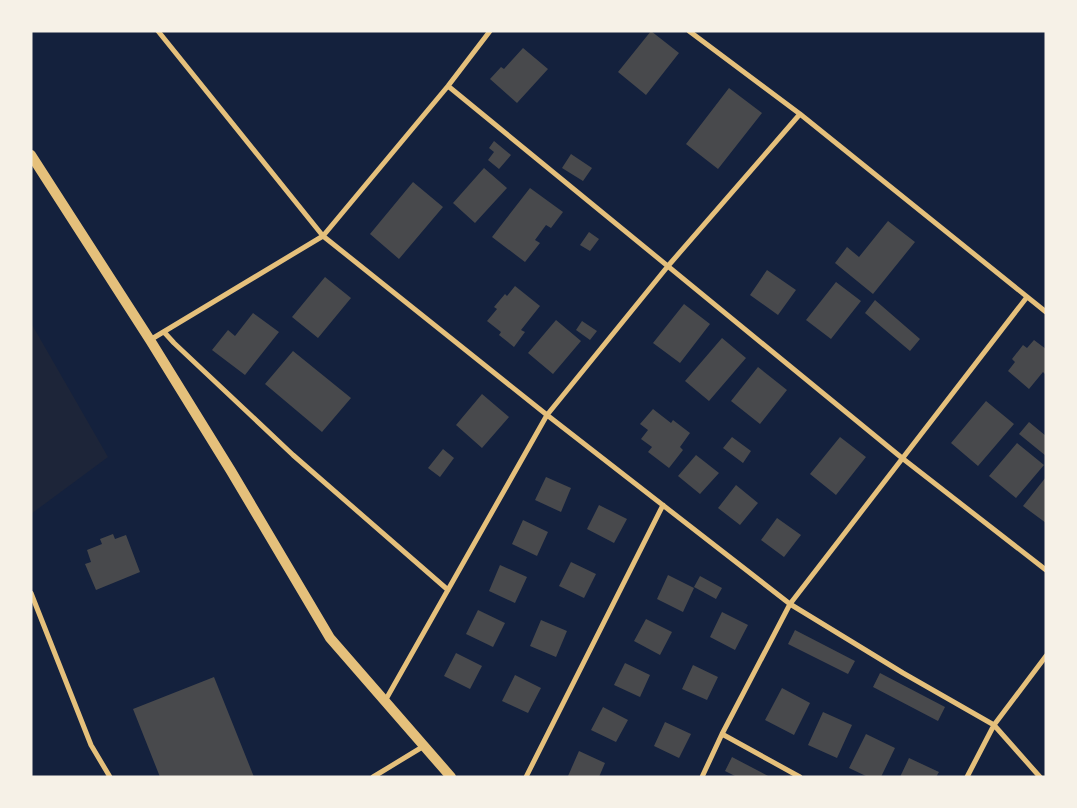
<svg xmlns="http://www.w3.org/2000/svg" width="1077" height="808" viewBox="0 0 1077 808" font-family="Mulish,sans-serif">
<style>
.green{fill:#1d2539}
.building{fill:#48494c}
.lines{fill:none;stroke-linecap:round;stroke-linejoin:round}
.minor{stroke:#e5c07b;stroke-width:5}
.secondary{stroke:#e5c07b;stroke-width:10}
</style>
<rect width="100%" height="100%" fill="#14213d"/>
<path class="green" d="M31,323L108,457L31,514Z"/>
<path class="building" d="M651,31L679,53L646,95L618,72Z
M523,48L548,69L517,103L490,79L501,67L504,69Z
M729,88L762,113L718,169L686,144Z
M494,141L511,155L499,169L488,160L494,152L489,148Z
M571,154L592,168L583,181L562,168Z
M484,168L507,188L475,223L453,203Z
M413,182L443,207L399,259L370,234Z
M530,188L563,212L551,228L546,225L535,240L540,243L525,262L492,237Z
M888,221L915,242L873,294L835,263L847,247L859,257Z
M589,232L599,239L590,251L580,245Z
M767,270L796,290L778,315L750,295Z
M325,277L351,298L318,338L292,317Z
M836,282L861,301L831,339L806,320Z
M515,286L540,306L521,330L525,332L514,347L499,335L501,332L487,321L497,309L494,307L505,294L507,296Z
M875,300L920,339L910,351L865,313Z
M684,304L710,324L680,363L653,343Z
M253,313L279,332L245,375L212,350L228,330L235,336Z
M556,320L581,341L553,374L528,353Z
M582,321L597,331L590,340L576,330Z
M722,338L746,358L709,401L685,381Z
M1034,340L1046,349V375L1043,372L1029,389L1008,371L1015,362L1012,359L1023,345L1027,348Z
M293,351L351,398L322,432L265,384Z
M758,367L787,390L760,424L731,401Z
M482,394L509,417L482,448L456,425Z
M986,401L1014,424L978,466L951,443Z
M653,409L671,423L673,420L690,433L680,447L683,450L669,468L648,452L652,447L641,439L648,430L640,424Z
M1029,422L1046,436V456L1019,434Z
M732,437L751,451L743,463L723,448Z
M840,437L866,457L836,495L810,474Z
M1017,443L1044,465L1016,498L989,476Z
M443,449L454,458L440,477L428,468Z
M696,455L719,473L700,494L678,476Z
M546,477L571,488L561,512L535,500Z
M1046,477V523L1023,506Z
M736,485L758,503L740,525L718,508Z
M599,505L627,519L614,543L587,529Z
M777,518L801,535L784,557L761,540Z
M523,520L548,532L537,556L512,544Z
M113,534L115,539L126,535L140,572L96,590L85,564L91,562L87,550L102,544L100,539Z
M571,562L596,574L584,598L559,586Z
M500,565L527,577L515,603L489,591Z
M668,575L694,588L683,612L657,599Z
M700,576L722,588L716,599L694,587Z
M478,610L505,623L493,647L466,634Z
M722,612L748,625L735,650L710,637Z
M646,619L672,632L660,655L634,641Z
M541,620L567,631L556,657L530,646Z
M795,630L855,661L848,674L788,644Z
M456,653L482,666L470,689L444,676Z
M625,663L650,675L640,697L614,685Z
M693,665L718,677L707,700L682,689Z
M880,673L945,707L938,721L873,687Z
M515,675L541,688L528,713L502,701Z
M214,677L254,777H160L133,709Z
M782,688L810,703L794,735L765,720Z
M603,707L628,720L616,742L591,730Z
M823,712L852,725L837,758L808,745Z
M665,722L691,734L679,758L654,746Z
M866,734L895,748L881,777H868L849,768Z
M579,751L605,763L599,777L568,776Z
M732,757L770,777H737L725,771Z
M909,758L939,772L936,777H900Z"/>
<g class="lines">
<path class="minor" d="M158,31L323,236L547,415L790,604L903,673L994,725L1040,777
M689,31L800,114L1046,312
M448,86L902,458L1046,570
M164,332L174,343L293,455L448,590
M150,340L323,236L448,86L490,31
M31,593L91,745L110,777
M385,701L547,415L668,266L800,114
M722,734L800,777
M373,777L424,746
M526,777L663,505
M702,777L722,734L790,604L1027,297
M967,777L994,725L1046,656"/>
<path class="secondary" d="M31,155L150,340L231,471L330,638L451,777"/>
</g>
<rect width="1077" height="808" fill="none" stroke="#f6f1e7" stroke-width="65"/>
</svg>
